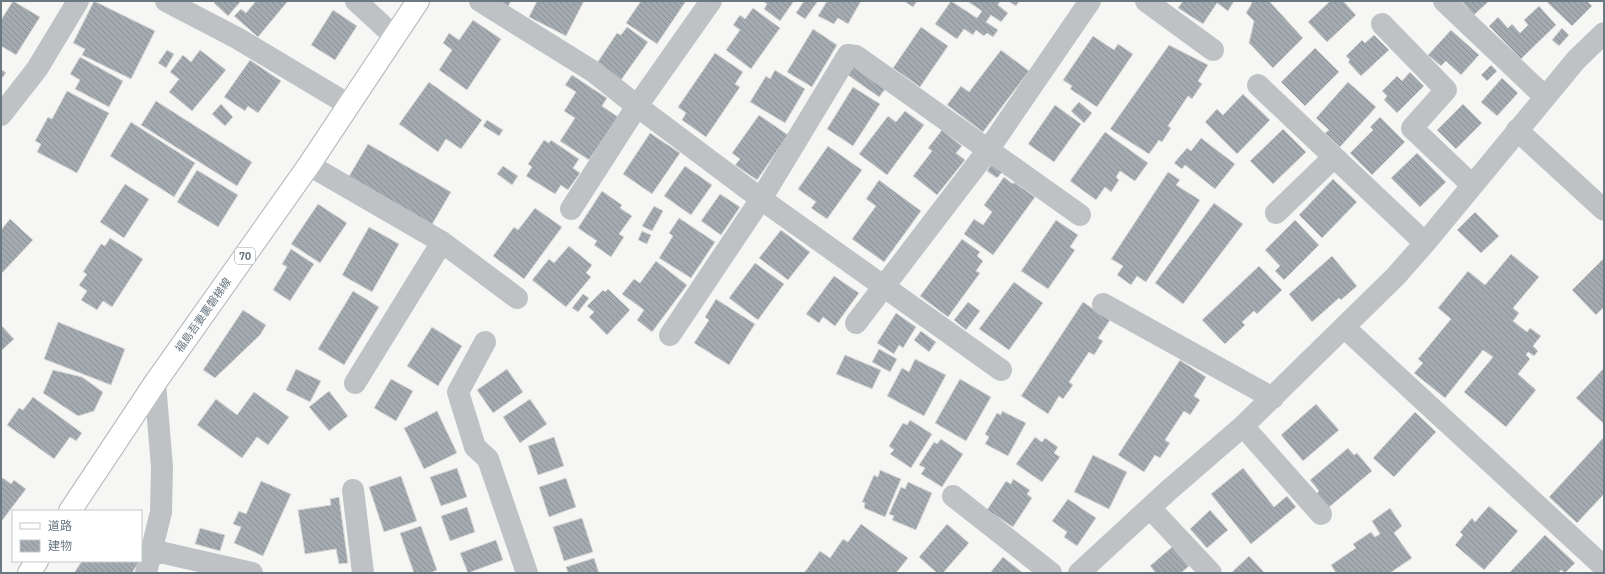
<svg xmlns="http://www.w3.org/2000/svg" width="1605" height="574" viewBox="0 0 1605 574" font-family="'IBM Plex Sans','Noto Sans JP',sans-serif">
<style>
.building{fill:url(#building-back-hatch);stroke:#d8d8d6}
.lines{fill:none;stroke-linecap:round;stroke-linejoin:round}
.primary-casing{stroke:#b2b6b9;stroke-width:24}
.street{stroke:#bec2c5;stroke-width:22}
.primary{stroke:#fff;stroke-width:22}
.labels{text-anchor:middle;stroke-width:4;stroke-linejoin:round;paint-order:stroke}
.shield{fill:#fff;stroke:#96a0a7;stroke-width:1}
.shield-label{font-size:10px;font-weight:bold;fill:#697881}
.street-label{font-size:11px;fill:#697881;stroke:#fff}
</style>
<defs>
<pattern id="building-back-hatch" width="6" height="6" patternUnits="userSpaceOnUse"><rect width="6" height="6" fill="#a4abb0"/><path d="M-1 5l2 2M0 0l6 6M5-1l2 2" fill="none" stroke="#8a9095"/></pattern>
</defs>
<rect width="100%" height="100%" fill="#f6f6f4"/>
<path class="building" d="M13,1L40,17L16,55L1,46V20Z
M94,1L155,31L131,79L82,55L85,49L73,43Z
M215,1H241L228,16L214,3Z
M256,1H288L258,37L234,16L241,9L246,13Z
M498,1H511L508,7Z
M537,1H584L566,36L529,17Z
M641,1H686L657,44L626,23Z
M763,1H794L780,21L764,9L767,4Z
M804,1H818L805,19L796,13Z
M827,1H861L848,24L838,18L834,24L818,16Z
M904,1H917L913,7Z
M951,1L977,18L982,11L967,1H1000L998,5L1008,13L1001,22L991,15L986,22L998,30L993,37L987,33L984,36L976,30L973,35L964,29L957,39L935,24Z
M1008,1H1019L1016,6Z
M1183,1H1234L1228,11L1217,3L1203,24L1178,8Z
M1249,1H1269L1303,38L1273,68L1249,43L1254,21L1246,13L1252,3Z
M1330,1H1343L1356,15L1327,42L1308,22Z
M1461,1H1489L1474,15Z
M1546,1H1587L1592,6L1572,26Z
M1539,6L1556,25L1521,59L1489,26L1498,17L1508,28L1512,24L1520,33L1528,25L1524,20Z
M753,8L780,28L751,69L726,50L740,30L733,25L740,15L745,19Z
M333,10L357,26L335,60L311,45Z
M473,20L501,39L467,90L439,70L452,50L443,43L449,33L459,40Z
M627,27L648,42L621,80L597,63L617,33L621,35Z
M921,27L948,46L920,87L893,68Z
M1562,28L1569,35L1559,46L1552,40Z
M813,29L837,45L812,87L787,72Z
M1451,30L1479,55L1461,75L1446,61L1441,66L1428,55Z
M1374,35L1389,50L1361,76L1348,62L1350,60L1346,56L1362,40L1365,43Z
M1093,36L1114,50L1118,44L1133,54L1097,107L1070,89L1072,86L1063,80Z
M1169,45L1208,65L1198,81L1202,84L1192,99L1188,96L1168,126L1171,128L1162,142L1159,140L1149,154L1110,129Z
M1315,48L1339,72L1305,106L1281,82Z
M167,50L174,54L166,68L158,63Z
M200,50L226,70L192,111L169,92L179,79L170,72L183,55L191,62Z
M1001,50L1029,71L983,132L947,105L961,86L969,92Z
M715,53L743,72L735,84L740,87L706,137L682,120L686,113L678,107Z
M80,57L123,81L109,107L75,89L80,80L70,74Z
M250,60L281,81L258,113L248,106L245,111L224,97Z
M1491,65L1497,71L1487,81L1481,75Z
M854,66L886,88L879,97L848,75Z
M1,69L6,73L1,79Z
M775,70L805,89L785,123L750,102L766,76L770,79Z
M1410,72L1424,86L1397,113L1384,100L1387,96L1382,91L1397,76L1402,81Z
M572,75L607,98L602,106L618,117L589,160L560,141L575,118L564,111L576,92L565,85Z
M1502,78L1518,93L1497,116L1481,102Z
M429,82L482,120L461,149L446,139L438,152L399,124Z
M1348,82L1376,107L1340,147L1325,133L1329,130L1316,118Z
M853,87L880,104L853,146L827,129Z
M67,91L109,113L77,173L37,152L41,144L35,141L48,117L52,119Z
M1243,94L1270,120L1237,154L1205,122L1217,109L1223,115Z
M156,101L252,162L237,186L141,125Z
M1079,102L1092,113L1084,123L1071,111Z
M221,104L233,117L225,126L212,114Z
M1463,104L1482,123L1456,149L1437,130Z
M1055,105L1081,124L1054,162L1028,144Z
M905,111L924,125L887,175L859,154L888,116L896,122Z
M759,115L788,135L757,180L735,165L740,159L732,153Z
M1380,117L1405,142L1372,175L1350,153L1373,130L1370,127Z
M487,120L503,130L499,136L483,126Z
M131,122L195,163L174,197L110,156Z
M1283,129L1306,152L1273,184L1250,161Z
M942,130L962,146L956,153L965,160L937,195L913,176L932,151L928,148Z
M1105,132L1148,163L1135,181L1120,171L1116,177L1119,180L1111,192L1105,187L1096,200L1070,181Z
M650,133L680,153L652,194L623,174Z
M1201,138L1235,164L1215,189L1185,165L1182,169L1174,163L1187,148L1191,151Z
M544,140L549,143L551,140L579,159L573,168L580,173L568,190L561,185L555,194L526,176L532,167L528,164Z
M368,144L451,192L431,226L348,178Z
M828,146L862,170L827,219L811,208L816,202L798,189Z
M1417,153L1446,182L1420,207L1391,178Z
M992,163L1003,171L997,178L987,171Z
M503,166L518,176L512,185L497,174Z
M685,166L712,185L691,215L664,196Z
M197,170L238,195L218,227L177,202Z
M1168,172L1180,180L1176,185L1200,200L1146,282L1137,276L1131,285L1117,275L1123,266L1111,259Z
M1004,177L1013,184L1014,182L1035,197L993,255L964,234L974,219L983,225L992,212L984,205Z
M1333,179L1357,202L1322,238L1299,215Z
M879,180L921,211L884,262L852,239L876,206L866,199Z
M125,184L149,199L124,238L100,222Z
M602,191L622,205L620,208L632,216L619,234L624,237L611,257L594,245L597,241L578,228Z
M720,194L740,207L721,235L701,221Z
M1214,203L1243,224L1183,304L1155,283Z
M318,204L347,223L320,263L291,244Z
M654,206L663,211L652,231L642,226Z
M535,208L562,227L524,279L493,256L514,227L518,230Z
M1475,212L1499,236L1481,253L1457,230Z
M679,218L715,242L691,278L659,258L673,236L669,233Z
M10,219L33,240L1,274V230Z
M1056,220L1078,235L1070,247L1075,250L1048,289L1021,271Z
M1295,220L1319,245L1284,280L1275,271L1280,266L1265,250Z
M369,227L399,244L372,292L342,275Z
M781,230L810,252L788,280L759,258Z
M642,231L651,235L647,244L638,240Z
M110,238L143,259L112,307L103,301L97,310L81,300L87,291L79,285L87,274L83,272L101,244L105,246Z
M962,239L980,252L977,256L983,261L976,271L980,273L948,317L920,296Z
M569,246L592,265L586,273L591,277L566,307L532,280L549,259L554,263Z
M291,249L314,264L290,301L273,290L287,267L282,264Z
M1511,254L1539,277L1513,308L1519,313L1513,321L1527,332L1530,328L1541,336L1533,346L1538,351L1534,356L1528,352L1526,355L1530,359L1518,374L1536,390L1506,427L1464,392L1493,357L1483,350L1445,398L1414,373L1423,363L1418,359L1451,319L1438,308L1468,271L1485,285Z
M1332,256L1357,286L1341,300L1339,298L1312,322L1289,294Z
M1604,258V307L1596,315L1572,290Z
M656,261L687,285L652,332L637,320L644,310L622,294L634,279L640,283Z
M755,263L784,284L758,320L729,298Z
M1259,266L1282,290L1257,314L1254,311L1242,322L1245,325L1225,344L1202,320Z
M834,276L859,293L835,326L823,317L819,323L806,314Z
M1014,282L1043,303L1009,350L979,329Z
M608,289L630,310L607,335L589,317L594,312L587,306L603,290L605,292Z
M353,291L379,307L344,365L318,349Z
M583,294L589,298L578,312L572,308Z
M716,299L755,324L729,365L694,343L709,320L705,317Z
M968,302L980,311L966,330L954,320Z
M1083,302L1110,320L1098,338L1103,341L1094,355L1089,352L1069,382L1073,385L1063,399L1059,396L1048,414L1021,396Z
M243,310L266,325L260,335L215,378L203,370Z
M896,313L916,327L903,348L899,345L894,354L877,343Z
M58,322L125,349L111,385L44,359Z
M1,325L14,339L1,351Z
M432,327L462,346L438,386L407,366Z
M921,331L936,342L929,352L914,340Z
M879,349L897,359L890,372L872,362Z
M845,355L881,370L872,389L836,374Z
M915,359L946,375L924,416L887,396L902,368L909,372Z
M1180,360L1206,377L1194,396L1200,400L1190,415L1184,411L1165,440L1170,443L1160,458L1155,455L1144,472L1118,455Z
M1604,368V424L1576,398Z
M296,369L321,381L310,402L286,390Z
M507,369L523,392L493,413L477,390Z
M53,370L82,377L103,392L94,411L78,416L43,393Z
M391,379L413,391L396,421L374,408Z
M960,379L991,397L966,441L935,423Z
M329,391L348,416L329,431L309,407Z
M254,392L289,417L268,445L257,437L242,458L197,425L216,399L237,415Z
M33,397L82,433L76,441L70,437L54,459L7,425L19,408L23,410Z
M530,399L547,424L520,443L503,417Z
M1316,404L1339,430L1303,461L1281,435Z
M437,411L457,453L424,469L404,428Z
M1002,411L1026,423L1008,456L985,444L989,437L985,434L997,413L1001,415Z
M1415,412L1436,432L1394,477L1373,458Z
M910,420L932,434L911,468L890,454L894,450L889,446L903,423L907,425Z
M554,437L564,466L538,475L528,446Z
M1035,437L1042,442L1045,438L1058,447L1054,453L1060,457L1042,482L1016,464Z
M1604,437V494L1577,523L1549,497Z
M941,439L963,454L942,487L921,474L925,468L919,465L934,442L937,444Z
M1348,448L1354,455L1357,453L1372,471L1328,508L1316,494L1319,491L1310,480Z
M1093,455L1127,472L1109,509L1074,492Z
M457,468L467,497L441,506L430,477Z
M1243,468L1274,507L1287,496L1296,507L1251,544L1211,494Z
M880,470L901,479L885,517L864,508L865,503L862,502L874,475L878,477Z
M401,476L417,521L384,532L369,487Z
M3,478L11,484L14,480L26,489L1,522V480Z
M566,478L576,507L549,517L539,487Z
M1013,479L1030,490L1027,494L1032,498L1013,527L987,510L1006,481L1011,484Z
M261,481L291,494L263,556L234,543L241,527L233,524L239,511L246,514Z
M908,482L932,493L916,530L892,520L894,516L889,514L901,487L905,489Z
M339,497L348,563L339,564L336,549L305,554L298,510L331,505L330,499Z
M1068,499L1096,518L1077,546L1064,537L1067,532L1052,521Z
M1489,506L1518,531L1484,570L1455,545L1463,535L1460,532L1472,518L1475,522Z
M467,507L475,532L450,541L441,516Z
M1390,508L1402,526L1394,533L1412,558L1390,573H1336L1331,565L1356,548L1353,544L1371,532L1375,537L1380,534L1372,521Z
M1210,510L1228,530L1207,548L1190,529Z
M582,518L593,552L564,561L553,527Z
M861,524L908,558L896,573H804L820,551L830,558L843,539L848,542Z
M947,524L969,543L943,573H937L919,557Z
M421,526L437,570L430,573H414L400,533Z
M200,528L225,535L220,551L195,544Z
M1545,535L1575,563L1565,573L1561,570L1558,573H1509Z
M496,540L503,560L468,573L460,553Z
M1172,547L1189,566L1181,573H1156L1150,566Z
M1249,556L1265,573H1231Z
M1003,557L1023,573H990Z
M594,558L599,573H568L566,567Z
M82,561H137L139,562L132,573H74Z"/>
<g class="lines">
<defs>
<path id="primary" d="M70,511L155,383L309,165L418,1
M29,573L37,561"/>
</defs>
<use href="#primary" class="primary-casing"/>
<path class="street" d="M166,1L237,38L349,105
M356,1L395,37
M480,1L594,72L637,106L761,199L1001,370
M1146,1L1213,50
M1444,1L1545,97
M1382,24L1446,90L1412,128L1472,185
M1258,85L1425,243
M1,115L37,69L78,1
M1517,130L1604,210
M309,165L442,242L517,298
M571,209L637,106L711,1
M1276,213L1334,157
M1103,304L1273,398
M856,323L988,150L1090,1
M1345,328L1604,567
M670,335L761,199L848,55L856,56L1080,215
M485,342L458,392L475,447L488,459L527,573
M355,383L442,242
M1243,426L1321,514
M353,490L363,573
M953,496L1051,573
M1150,508L1211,573
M151,550L252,573
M146,573L161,512L162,467L155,383
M1079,573L1169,490L1243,426L1396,276L1425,243L1576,60L1604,33"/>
<use href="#primary" class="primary"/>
</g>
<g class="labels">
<rect class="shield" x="235" y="248" width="20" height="16" rx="3"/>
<g class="shield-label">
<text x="245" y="260">70</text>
</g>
<g class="street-label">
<text transform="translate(203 315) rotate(-55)" y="4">福島吾妻裏磐梯線</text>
</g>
</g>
<rect width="1605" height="574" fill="none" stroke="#697881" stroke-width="4"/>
<rect x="12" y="510" width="130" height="52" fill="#ffffff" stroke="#c3c9cd"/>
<rect x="20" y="523" width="20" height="6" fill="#ffffff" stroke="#c3c9cd"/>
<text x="48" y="530" font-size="12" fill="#697881">道路</text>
<rect x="20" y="540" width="20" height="12" fill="url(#building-back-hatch)" stroke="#c3c9cd"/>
<text x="48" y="550" font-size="12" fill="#697881">建物</text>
</svg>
